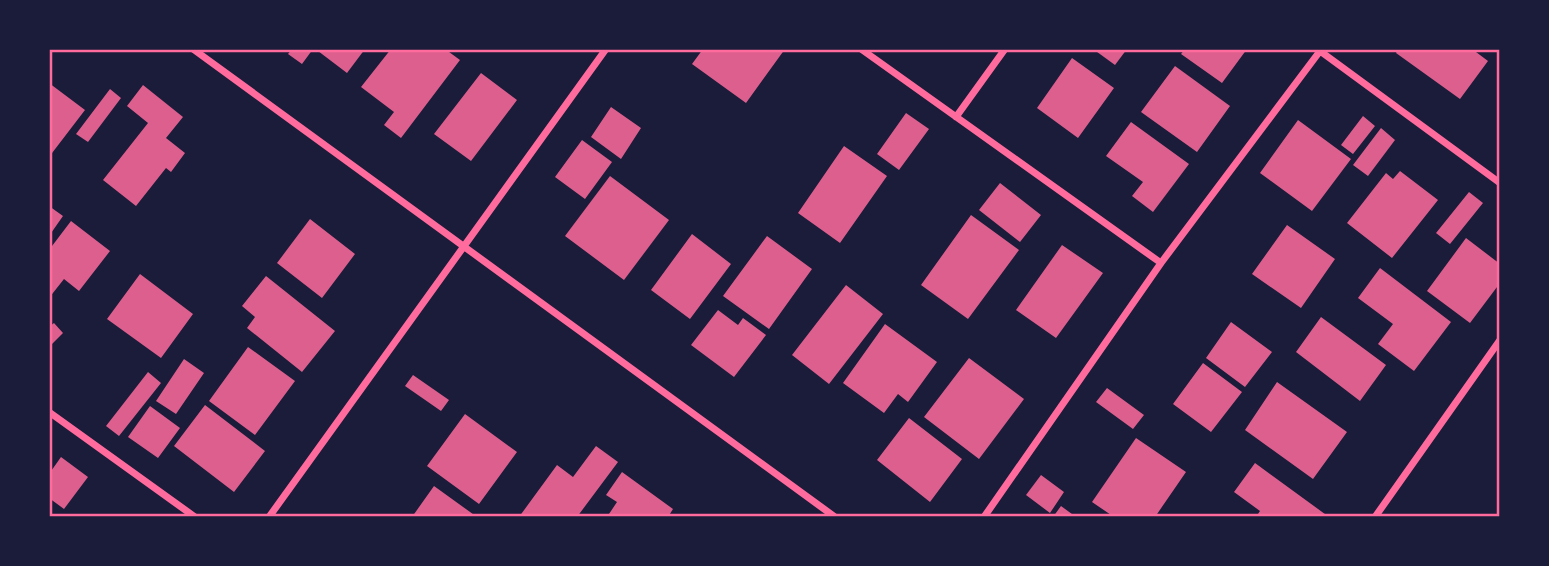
<svg xmlns="http://www.w3.org/2000/svg" width="1549" height="566" viewBox="0 0 1549 566" font-family="Raleway,sans-serif">
<style>
.building{fill:#dd5f8e}
.lines{fill:none;stroke-linecap:round;stroke-linejoin:round}
.minor{stroke:#ff6b9d;stroke-width:7}
.neatline{fill:none;stroke:#ff6b9d;stroke-width:2.5}
</style>
<rect width="100%" height="100%" fill="#1b1b3a"/>
<path class="building" d="M292,49H313L302,64L288,54Z
M319,49H365L347,73L318,51Z
M391,49H445L460,60L401,138L384,125L394,112L361,87Z
M703,49H785L746,103L692,64Z
M1093,49H1127L1115,65Z
M1185,49H1247L1222,83L1181,54Z
M1398,49H1472L1488,61L1460,99L1396,53Z
M1072,58L1114,88L1078,138L1037,108Z
M1175,66L1230,106L1197,152L1141,112Z
M481,73L517,100L471,161L434,134Z
M49,83L85,110L49,157Z
M143,85L183,117L166,138L185,153L171,172L166,168L136,206L103,180L148,123L127,106Z
M110,89L121,98L88,142L76,134Z
M611,107L641,128L621,159L591,137Z
M906,113L929,129L899,170L877,154Z
M1363,116L1375,126L1353,154L1341,145Z
M1298,120L1351,159L1312,211L1260,173Z
M1131,122L1189,164L1153,212L1132,196L1143,182L1106,156Z
M1381,128L1395,140L1368,176L1353,165Z
M582,140L612,162L585,199L555,177Z
M844,146L887,176L840,243L798,213Z
M1400,171L1438,200L1392,258L1347,223L1386,173L1393,179Z
M610,176L669,220L624,280L565,236Z
M1000,183L1041,215L1020,242L979,210Z
M1469,192L1483,203L1450,244L1436,233Z
M49,206L63,216L49,236Z
M971,215L1019,250L968,319L921,285Z
M310,219L355,254L322,298L277,263Z
M71,221L110,251L79,291L64,279L49,298V250Z
M1287,225L1335,259L1301,308L1252,274Z
M692,234L731,264L690,319L651,290Z
M767,236L812,269L769,329L723,296Z
M1466,238L1500,264V283L1470,323L1427,291Z
M1062,245L1103,273L1056,338L1016,310Z
M1380,268L1451,322L1414,371L1378,344L1393,324L1358,298Z
M140,274L193,314L161,358L107,319Z
M266,276L335,331L302,372L247,328L255,317L242,306Z
M846,285L883,314L829,384L792,355Z
M718,310L738,325L743,318L766,335L734,377L691,345Z
M1321,317L1386,365L1360,401L1296,352Z
M1231,322L1272,352L1245,387L1206,358Z
M54,323L63,333L49,347V327Z
M885,324L937,362L908,402L898,394L884,413L843,383Z
M248,347L295,381L255,435L209,401Z
M969,358L1024,399L979,459L924,417Z
M184,359L204,373L176,414L156,401Z
M1203,363L1242,392L1211,432L1173,404Z
M148,372L161,383L119,436L106,426Z
M413,375L449,400L441,411L405,386Z
M1277,382L1347,432L1313,479L1245,430Z
M1107,388L1144,415L1133,429L1096,402Z
M205,405L265,451L234,492L174,446Z
M150,406L180,428L158,458L128,437Z
M465,414L517,452L479,504L427,466Z
M909,418L962,459L930,502L877,460Z
M1136,438L1186,472L1155,517H1114L1092,502Z
M596,446L618,462L577,517H519L557,465L573,477Z
M61,457L88,477L64,509L49,498V474Z
M1255,463L1329,517H1256L1260,511L1234,492Z
M622,472L673,509L668,517H607L617,502L606,495Z
M1041,475L1064,492L1050,513L1026,495Z
M434,486L477,517H412Z
M1061,506L1076,517H1053Z"/>
<g class="lines">
<path class="minor" d="M193,49L835,517
M861,49L1161,263
M956,117L1005,49
M49,412L195,517
M269,517L606,49
M984,517L1161,263L1320,51L1500,183
M1375,517L1500,340"/>
</g>
<rect width="1549" height="566" fill="none" stroke="#1b1b3a" stroke-width="102"/>
<rect x="51" y="51" width="1447" height="464" class="neatline"/>
</svg>
